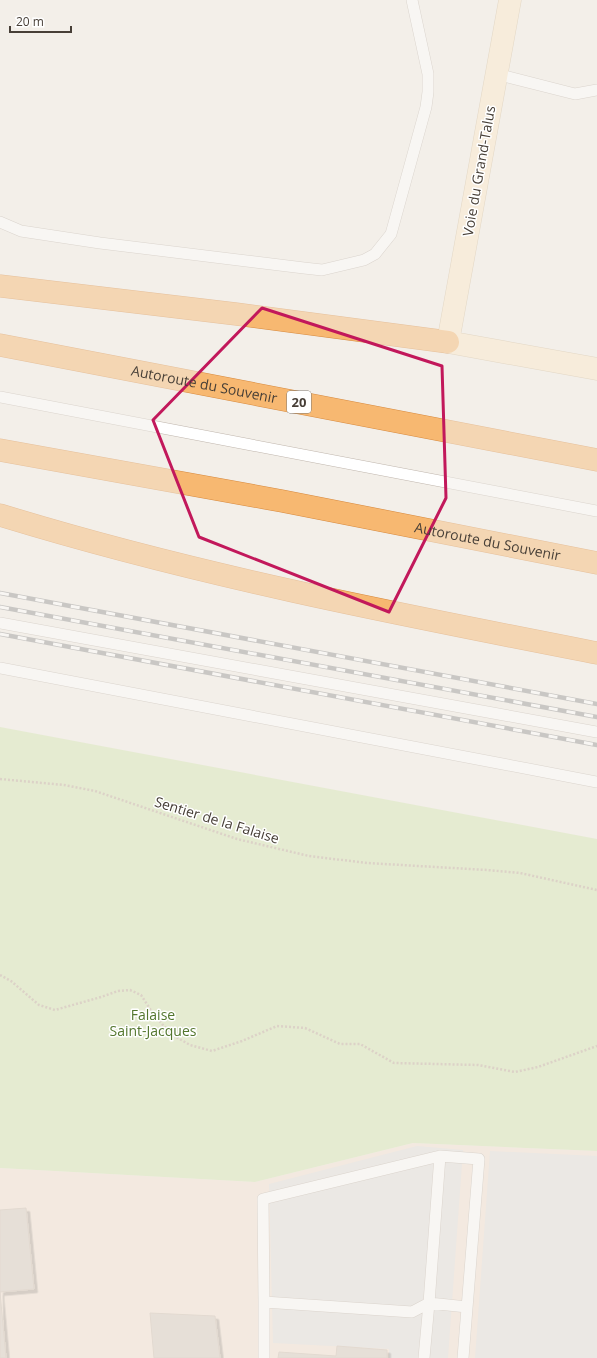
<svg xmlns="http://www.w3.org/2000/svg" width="597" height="1358" viewBox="0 0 597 1358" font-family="'Open Sans',sans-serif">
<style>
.commercial{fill:#f4e3d5}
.green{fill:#d6e6b4}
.parking{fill:#e2dfdd}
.building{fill:#d8ccc2;stroke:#cfc0b2;filter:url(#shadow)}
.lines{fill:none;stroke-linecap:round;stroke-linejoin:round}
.lane-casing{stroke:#bfb5ac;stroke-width:12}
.secondary-casing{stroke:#d1bb9a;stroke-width:23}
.highway-casing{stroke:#d68a40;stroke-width:23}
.path{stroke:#c0af9e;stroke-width:2.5;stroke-dasharray:2 2;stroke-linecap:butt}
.lane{stroke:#fff;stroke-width:11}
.secondary{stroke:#fce9ca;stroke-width:22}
.highway{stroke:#f7b871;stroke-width:22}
.rail-casing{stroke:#979797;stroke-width:4.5}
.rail{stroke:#fff;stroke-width:3;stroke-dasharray:9;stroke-linecap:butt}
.marked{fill:none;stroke:#c2185b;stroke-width:3;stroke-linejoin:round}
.labels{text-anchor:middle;stroke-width:3;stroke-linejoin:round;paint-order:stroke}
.shield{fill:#fff;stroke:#7e7973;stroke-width:1}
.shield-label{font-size:13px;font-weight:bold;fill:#473f37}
.street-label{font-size:14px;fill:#473f37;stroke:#fff}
.park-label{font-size:14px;fill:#53762d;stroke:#fff}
</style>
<defs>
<filter id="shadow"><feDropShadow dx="3.5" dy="3.5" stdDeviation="0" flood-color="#0004"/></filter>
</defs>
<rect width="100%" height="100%" fill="#f3efe9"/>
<path class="commercial" d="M413,1143L597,1151V1358H0V1168L255,1182Z"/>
<path class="green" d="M0,727L597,839V1151L413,1143L255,1182L0,1168Z"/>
<path class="parking" d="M417,1146L463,1150L448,1358H389V1349L273,1343L269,1184Z
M490,1151L597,1156V1358H475Z"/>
<path class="building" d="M26,1208L34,1289L0,1292L6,1358H0V1210Z
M150,1313L215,1316L220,1358H154Z
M337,1346L387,1350V1358H278L279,1352L336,1356Z"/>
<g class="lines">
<defs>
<path id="lane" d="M496,74L575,94L597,90
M0,222L21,231L100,243L304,268L322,270L364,260L375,254L391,234L426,107L428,92V74L412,0
M0,397L597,511
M0,623L597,732
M0,668L597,782
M264,1302L263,1199L440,1156
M264,1358V1302L412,1312L429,1303L440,1156L479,1159L463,1358
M424,1358L429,1303L467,1307"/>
<path id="secondary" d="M510,0L448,342L597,369"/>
<g id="highway">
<path d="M0,286L236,314L448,342"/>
<path id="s1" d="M0,345L597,460"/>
<path id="s2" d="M0,450L282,501L597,563"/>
<path d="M0,515C195,575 397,614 597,653"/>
</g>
</defs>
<use href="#lane" class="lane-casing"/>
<use href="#secondary" class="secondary-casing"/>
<use href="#highway" class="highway-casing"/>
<path class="path" d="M0,779L64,785L95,791L237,839L309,856L367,863L487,870L520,873L597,890
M0,975L11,981L39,1005L55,1010L101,997L118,991L130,990L141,995L154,1015L171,1034L190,1045L212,1051L242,1041L277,1026L305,1028L340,1044H360L394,1063L478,1065L515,1072L538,1067L597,1046"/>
<use href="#lane" class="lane"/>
<use href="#secondary" class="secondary"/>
<use href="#highway" class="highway"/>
<defs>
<path id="rail" d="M0,593L597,704
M0,607L597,717
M0,634L597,745"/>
</defs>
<use href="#rail" class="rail-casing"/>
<use href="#rail" class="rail"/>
</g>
<path d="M0 0H597V1358H0ZM262,308L442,366L446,498L389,612L199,537L153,420Z" fill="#f3efe9" fill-opacity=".55" fill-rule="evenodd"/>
<path class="marked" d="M262,308L442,366L446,498L389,612L199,537L153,420Z"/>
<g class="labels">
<rect class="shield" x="287" y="391" width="24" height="22" rx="3"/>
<g class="shield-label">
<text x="299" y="407">20</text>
</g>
<g class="street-label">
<text transform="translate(479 171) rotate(-80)" y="5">Voie du Grand-Talus</text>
<text dy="5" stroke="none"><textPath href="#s1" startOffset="208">Autoroute du Souvenir</textPath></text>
<text dy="5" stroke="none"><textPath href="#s2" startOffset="496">Autoroute du Souvenir</textPath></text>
<text transform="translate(217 820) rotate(17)" y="5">Sentier de la Falaise</text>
</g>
<g class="park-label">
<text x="153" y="1020">Falaise<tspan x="153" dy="16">Saint-Jacques</tspan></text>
</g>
</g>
<path d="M10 26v6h61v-6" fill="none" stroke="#473f37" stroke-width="2"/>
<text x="16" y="26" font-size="12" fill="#473f37" stroke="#ffffff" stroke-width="3" paint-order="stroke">20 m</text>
</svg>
